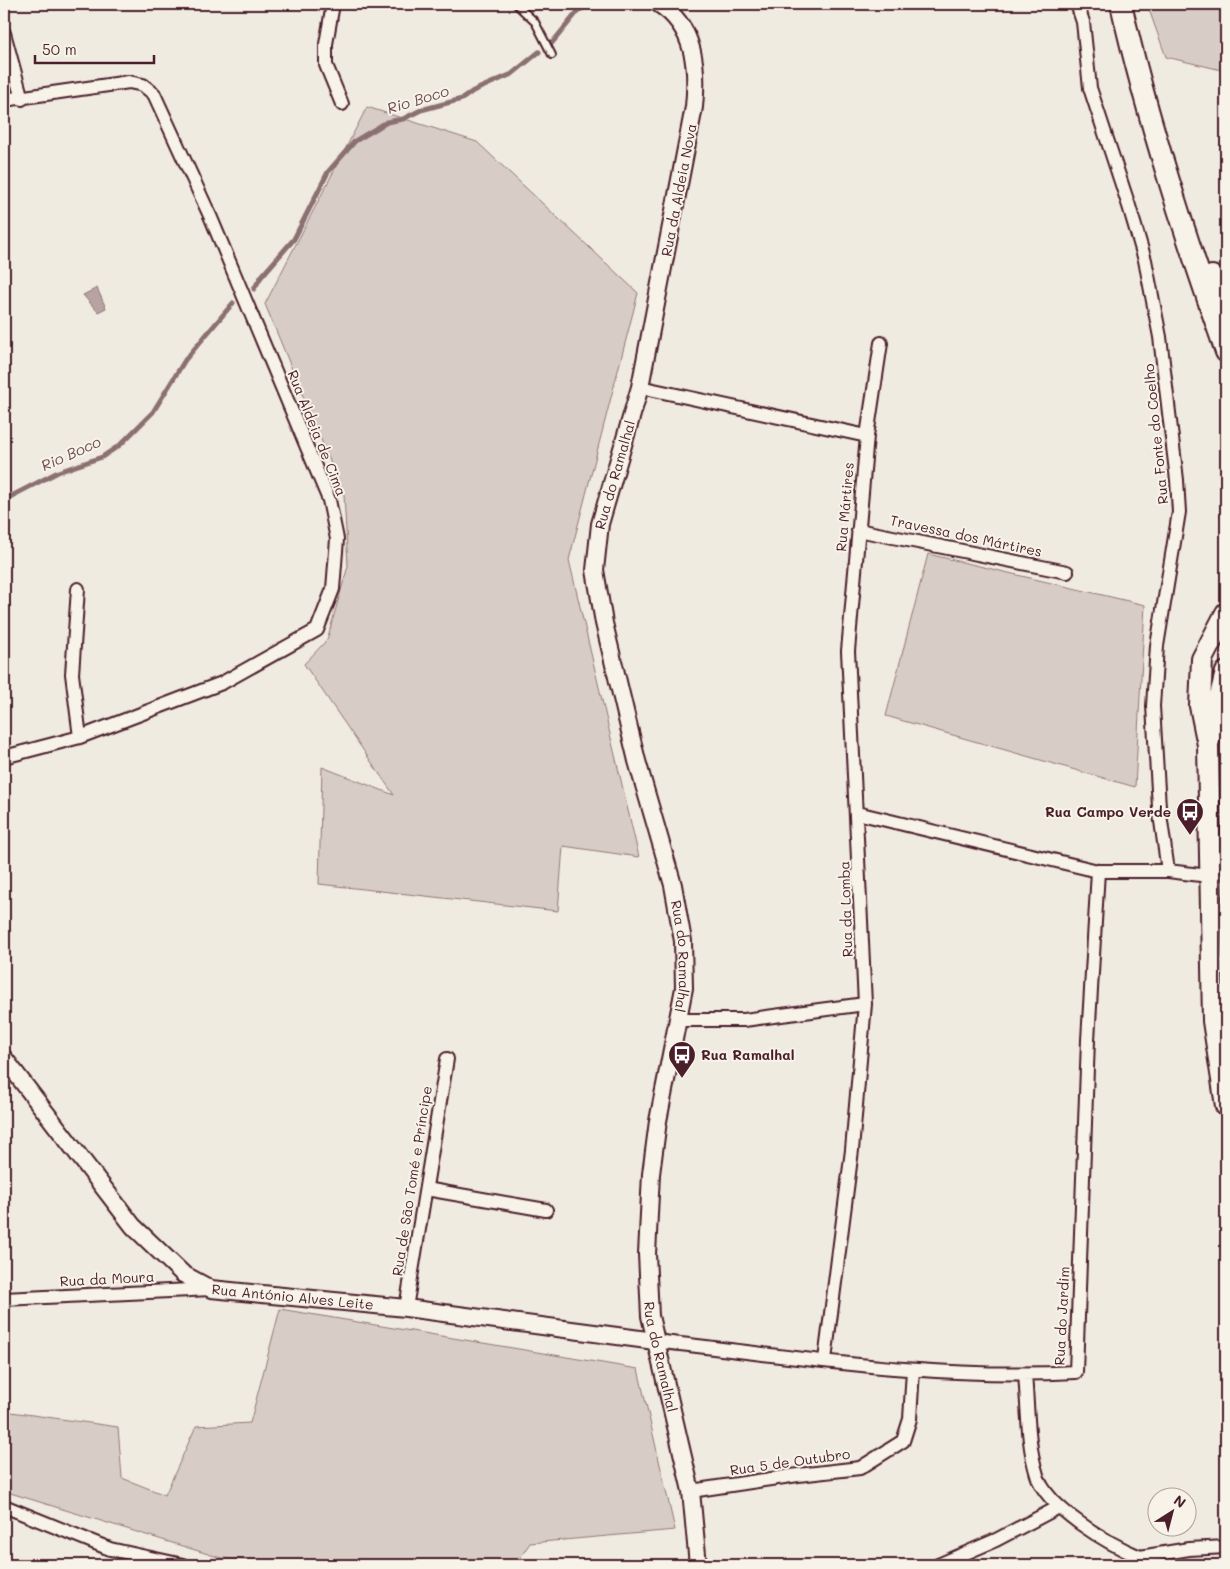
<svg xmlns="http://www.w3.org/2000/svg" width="1230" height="1569" viewBox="0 0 1230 1569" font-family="Mali,sans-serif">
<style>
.green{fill:#d8cdc6;stroke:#917678}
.water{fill:#b7a4a2;stroke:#8b6f72}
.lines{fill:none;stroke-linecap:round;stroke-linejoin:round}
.stream{stroke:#8b6f72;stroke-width:5}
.service-casing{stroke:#4a1f2b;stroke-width:10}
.minor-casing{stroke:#4a1f2b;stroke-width:16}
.tertiary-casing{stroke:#4a1f2b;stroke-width:20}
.primary-casing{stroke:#4a1f2b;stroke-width:24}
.service{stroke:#f7f3e8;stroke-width:6}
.minor{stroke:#f7f3e8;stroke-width:12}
.tertiary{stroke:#f7f3e8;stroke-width:16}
.primary{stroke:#f7f3e8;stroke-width:20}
.labels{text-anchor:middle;stroke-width:4;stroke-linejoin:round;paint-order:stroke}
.street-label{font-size:14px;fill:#4a1f2b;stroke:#f7f3e8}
.poi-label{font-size:14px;font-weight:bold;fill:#4a1f2b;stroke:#f7f3e8;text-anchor:end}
.water-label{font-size:15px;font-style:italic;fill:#704e55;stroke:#f7f3e8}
</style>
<rect width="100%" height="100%" fill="#f0ebe0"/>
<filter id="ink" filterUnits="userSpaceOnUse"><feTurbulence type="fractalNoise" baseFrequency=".02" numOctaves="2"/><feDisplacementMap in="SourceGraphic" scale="10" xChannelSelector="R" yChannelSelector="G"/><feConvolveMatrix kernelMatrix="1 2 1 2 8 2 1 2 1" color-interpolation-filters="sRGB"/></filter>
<g filter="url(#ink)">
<path class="green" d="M1147,4H1226V71L1166,57Z
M367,107L477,142L638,293L569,560L639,857L563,846L558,911L319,884L322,767L394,795L304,664L327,640L348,566L344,495L265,304Z
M928,554L1145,605L1135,787L886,716Z
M280,1309L638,1369L675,1530L530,1543L515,1565H305L221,1558L4,1491V1411L118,1427L122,1478L165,1495L196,1426L250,1423Z"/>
<path class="water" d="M97,288L106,308L98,312L83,295Z"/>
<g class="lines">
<path class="stream" d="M552,43L579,10L593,4
M254,289L261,277L294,239L328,172L355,141L387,122L403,119L421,110L462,99L473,91L512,74L539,52
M4,500L58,472L102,457L120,445L153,412L185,360L233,303
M4,537V542"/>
<defs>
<path id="service" d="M516,4L535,22L552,55"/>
<path id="minor" d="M333,4L326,44V65L342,104
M1077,4L1083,22L1090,88L1129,206L1145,260L1160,337L1177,480L1179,512L1157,646L1153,706L1159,807L1168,871
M4,33L22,99
M4,100L129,82L143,85L154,94L211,218L329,500L337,539L333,589L317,630L222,683L80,737L4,757
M640,387L867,436
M858,530L1067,572
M78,589L72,674L80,737
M857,813L1098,871H1168L1209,876
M679,1020H744L865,1004
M426,1189L546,1210
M4,1299L211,1289
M406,1308L447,1059
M655,1341C795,1357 935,1380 1076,1372L1088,1040L1098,871
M825,1360L852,1150L865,1004L848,651L867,436L881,343
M1025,1375C1028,1407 1027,1443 1037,1475C1046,1508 1109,1544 1140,1557
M691,1491L798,1475L860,1468L903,1441L910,1419L913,1370
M4,1506L110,1549L183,1565
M938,1565L996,1540L1059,1507
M1136,1565L1140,1557L1189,1549L1226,1547"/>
<g id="tertiary">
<path id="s1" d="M659,4C695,27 698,68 694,107L640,387L600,524L595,570L604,623L637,761L673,885L683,941L684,988L658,1121L651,1174L647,1254L650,1316L691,1491L698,1565"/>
<path id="s2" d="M4,1058L133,1226L183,1274L211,1289L406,1308L655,1341"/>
</g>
<path id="primary" d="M1121,4C1148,122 1186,238 1226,352
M1212,276L1226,309
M1226,613L1202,659L1200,706L1208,745L1213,1021L1226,1106
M1209,741L1226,672"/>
</defs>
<use href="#service" class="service-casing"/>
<use href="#minor" class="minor-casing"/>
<use href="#tertiary" class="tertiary-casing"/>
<use href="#primary" class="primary-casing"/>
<use href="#service" class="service"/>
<use href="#minor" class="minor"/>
<use href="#tertiary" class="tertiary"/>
<use href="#primary" class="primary"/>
</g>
</g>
<defs>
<symbol id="bus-pin" viewBox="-11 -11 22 30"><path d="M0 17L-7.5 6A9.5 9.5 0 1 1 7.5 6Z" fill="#4a1f2b" stroke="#f7f3e8"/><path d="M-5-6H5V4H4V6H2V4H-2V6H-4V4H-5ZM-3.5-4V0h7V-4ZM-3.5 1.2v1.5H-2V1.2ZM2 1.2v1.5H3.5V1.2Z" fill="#fff"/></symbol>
</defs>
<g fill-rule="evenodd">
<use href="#bus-pin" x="1174" y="796" width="32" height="43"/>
<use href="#bus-pin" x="666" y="1039" width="32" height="43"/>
</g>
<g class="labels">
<g class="street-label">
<text transform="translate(679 190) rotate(-79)" y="5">Rua da Aldeia Nova</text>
<text transform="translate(317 433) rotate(68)" y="5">Rua Aldeia de Cima</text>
<text transform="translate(1156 434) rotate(-96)" y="5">Rua Fonte do Coelho</text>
<text transform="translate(615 475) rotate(-74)" y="5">Rua do Ramalhal</text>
<text transform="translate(845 507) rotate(-85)" y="5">Rua Mártires</text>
<text transform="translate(966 536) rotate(12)" y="5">Travessa dos Mártires</text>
<text transform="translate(846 909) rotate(-92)" y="5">Rua da Lomba</text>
<text dy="5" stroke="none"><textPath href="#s1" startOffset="986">Rua do Ramalhal</textPath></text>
<text transform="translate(412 1181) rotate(-81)" y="5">Rua de São Tomé e Príncipe</text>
<text transform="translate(107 1279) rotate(-3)" y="5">Rua da Moura</text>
<text dy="5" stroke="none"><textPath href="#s2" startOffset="395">Rua António Alves Leite</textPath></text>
<text transform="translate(1062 1316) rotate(-87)" y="5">Rua do Jardim</text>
<text dy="5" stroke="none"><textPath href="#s1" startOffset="1391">Rua do Ramalhal</textPath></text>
<text transform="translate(790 1462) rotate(-8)" y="5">Rua 5 de Outubro</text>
</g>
<g class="poi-label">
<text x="1171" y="817">Rua Campo Verde</text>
<text x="701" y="1060" text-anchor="start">Rua Ramalhal</text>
</g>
<g class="water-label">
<text transform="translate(418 100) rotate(-17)" y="5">Rio Boco</text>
<text transform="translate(71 454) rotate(-24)" y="5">Rio Boco</text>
</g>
</g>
<rect width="1230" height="1569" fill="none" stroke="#f7f3e8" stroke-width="20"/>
<rect x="10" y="10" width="1210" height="1549" fill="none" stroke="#4a1f2b" stroke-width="2" filter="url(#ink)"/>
<g transform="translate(1172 1512) rotate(36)"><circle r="24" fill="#f7f3e8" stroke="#b29e9c"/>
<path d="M0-4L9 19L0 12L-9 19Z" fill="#4a1f2b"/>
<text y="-8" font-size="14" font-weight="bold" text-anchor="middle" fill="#4a1f2b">N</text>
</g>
<path d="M35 55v8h119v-8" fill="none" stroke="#4a1f2b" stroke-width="2.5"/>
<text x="42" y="55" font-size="15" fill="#4a1f2b" stroke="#f7f3e8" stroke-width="4" paint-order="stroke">50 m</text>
</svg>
